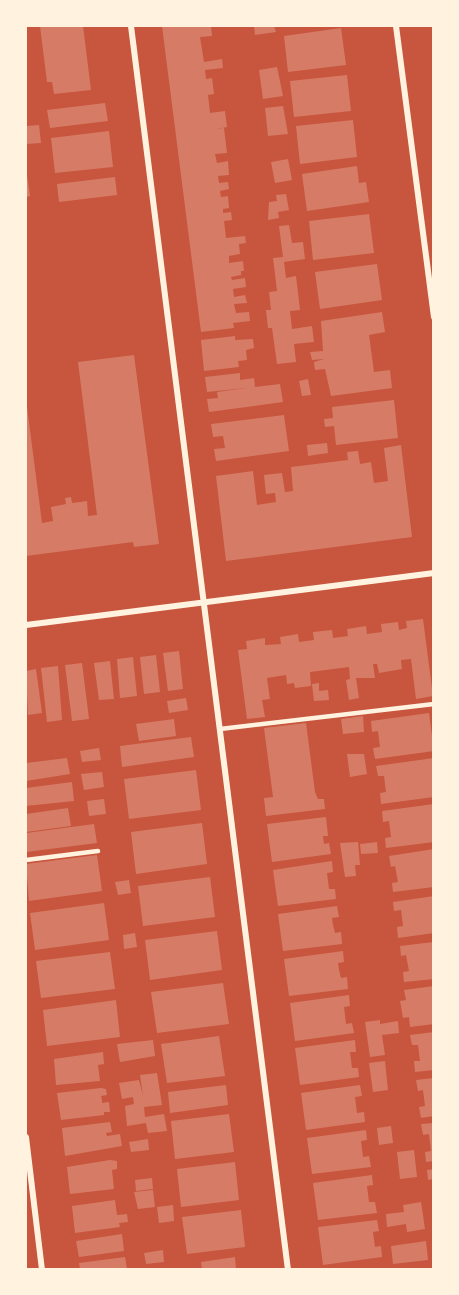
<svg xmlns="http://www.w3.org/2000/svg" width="459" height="1295" viewBox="0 0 459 1295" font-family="'Playfair Display',serif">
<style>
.building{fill:#d67c66}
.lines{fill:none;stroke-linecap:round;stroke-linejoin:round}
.service{stroke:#fff3e0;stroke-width:4.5}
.minor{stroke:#fff3e0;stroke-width:6}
</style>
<rect width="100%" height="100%" fill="#c8553d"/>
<path class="building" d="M40,26H83L91,90L54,94L52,82H47Z
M162,26H211L212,36L200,37L204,62L222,59L223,68L205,70L206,79L212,78L214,94L208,95L210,113L225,111L227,127L212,130L224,128L227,153L215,154L217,163L228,161L229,175L218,176L219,183L228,182L229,189L220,191L221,197L228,196L229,208L223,209V213L231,212L232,220L224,221L226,238L245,236L246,243L239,244L240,254L229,256V263L243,261L244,271H241V275L231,277L232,280L245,278L246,287L233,289L234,297L245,295L247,303L234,304L236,313L249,312L250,321L233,323L234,328L201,332Z
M254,26H274L276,32L255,35Z
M341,28L346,65L288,72L284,36Z
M277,67L283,96L263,99L259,70Z
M347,75L351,111L294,117L290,81Z
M105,103L108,121L50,128L47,110Z
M283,106L288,134L268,136L265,108Z
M353,120L357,157L300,164L296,126Z
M39,125L41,143L26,144V126Z
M109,131L113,167L55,173L51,138Z
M288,159L292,180L275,183L271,162Z
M357,166L359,183L366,182L369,202L307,211L302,174Z
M27,175L30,196L26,197V176Z
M115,177L117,195L59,202L57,184Z
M286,194L289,210L278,212L279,218L268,220L269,202L277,201L276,195Z
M369,214L374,253L313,260L309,221Z
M289,225L292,243L303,242L305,259L284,262L286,278L296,276L300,310L290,311L292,329L312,326L314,342L294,344L296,362L277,364L272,328H268L266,310H271L269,292L277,291L273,258L283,257L279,226Z
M377,264L382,300L320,309L315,272Z
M382,312L385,332L369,335L374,372L390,370L392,388L331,396L325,369L315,370L314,362L324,359L312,360L310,352L323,351L321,321Z
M235,336V340L253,339L254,348L246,350L247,360L238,361L239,367L204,371L201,340Z
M134,355L159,544L134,547L133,542L26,556V399L42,523L53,521L51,507L66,504L65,498L71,497L72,503L87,501L88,516L97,515L78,362Z
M240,373V380L254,378L255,387L280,384L283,402L209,412L207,399L218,398L217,392L246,388L207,392L205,377Z
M308,379L311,395L302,396L299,381Z
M394,400L398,438L336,445L334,426L325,427L324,419L333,418L332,407Z
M284,415L289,451L216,461L214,449L225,448L223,436L213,437L211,424Z
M327,443L328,453L308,456L307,445Z
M401,445L412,537L226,561L216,476L253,471L257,505L276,502L275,493L266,494L264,475L282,473L285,492L293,491L291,467L348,460L347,452L358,451L360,464L371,462L374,483L388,481L384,448Z
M423,619L433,696L416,699L411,659L401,660L402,669L379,673L377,664H373L375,678H356L359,698L349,700L346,680L350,679L349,667L310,672L311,686L295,688L294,683L287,684L286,675L267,678L270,699L262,700L265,717L247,719L238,650L247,649L246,641L265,638V645L281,644L280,637L298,634L299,642L314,640L313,632L332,630L333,638L348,636L347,629L366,626L367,634L382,632L381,624L398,622L399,630L407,628L406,621Z
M179,651L183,689L168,691L163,653Z
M156,655L160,692L144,694L140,657Z
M133,657L137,696L120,698L117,659Z
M110,661L114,699L99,700L94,663Z
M82,663L89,719L72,721L65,665Z
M58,666L62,720L47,722L41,668Z
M36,669L42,713L28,715L26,671Z
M319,683V691L328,690L329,700L314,701L312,684Z
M186,698L188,710L169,713L167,701Z
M429,713L434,751L375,759L373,748L380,747L378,731L372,732L371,721Z
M363,716L364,732L343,734L341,719Z
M174,719L176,736L139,741L136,724Z
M306,723L315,792L318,799H324L325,809L266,816L264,798L273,797L264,728Z
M191,737L194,757L122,767L120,746Z
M99,748L101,760L82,762L80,751Z
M347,754H364L367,774L350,777Z
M67,758L70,774L26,781V763Z
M434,758V797L381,804L380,793L386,792L384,776H378L376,766Z
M196,770L201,810L129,819L124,779Z
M102,772L104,787L84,790L81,774Z
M72,782L74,801L26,806V788Z
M104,799L106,814L89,816L87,801Z
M434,804V842L386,848L385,838L391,837L389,821L383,822L382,811Z
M68,808L71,826L26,832V814Z
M326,817L328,836H323L324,844L329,843L331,854L272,862L267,824Z
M202,823L207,864L136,874L131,832Z
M94,824L97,843L26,852V833Z
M358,842L360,865H355L356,876L345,877L340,843Z
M377,842L378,853L361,854L360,844Z
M434,849V887L393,892L392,883L398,882L395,866L391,867L389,856Z
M97,855L102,891L29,901L26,864Z
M332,861L333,872L327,873L329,889H335L336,899L278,906L273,870Z
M210,877L215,917L143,926L138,886Z
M129,880L131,893L118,895L115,882Z
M434,896V933L398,938L397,927L403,926L401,910L394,911L393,902Z
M104,903L109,940L35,950L30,913Z
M337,906L339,917L332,918L333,925L335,933L341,932L342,944L283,951L278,914Z
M217,931L222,970L150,980L145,940Z
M135,933L137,947L124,949L123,935Z
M434,942V979L404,982L403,972L409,971L406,955L401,956L400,946Z
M343,951L344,962L338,963L339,970L341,978L347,977L348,989L289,996L284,959Z
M110,952L115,989L41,998L36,961Z
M223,983L229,1024L157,1033L151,992Z
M434,986V1024L410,1027L409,1017L403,1018L400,1001L406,1000L404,990Z
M349,995L350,1006L344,1007L345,1015L346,1024L352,1023L354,1033L295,1041L290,1003Z
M116,1000L120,1037L47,1046L43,1010Z
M380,1020V1024L398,1021L399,1033L382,1035L385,1055L370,1057L365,1022Z
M434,1032V1070L415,1072L414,1061H420L418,1045H412L410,1035Z
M219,1036L225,1076L167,1083L161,1044Z
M153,1040L155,1056L120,1062L117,1044Z
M355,1040L356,1052H350L352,1068H358L359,1077L300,1085L295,1048Z
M103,1052L104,1064L98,1065L100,1081L56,1085L54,1059Z
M385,1061L388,1090L373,1092L369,1063Z
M157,1073L162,1105L144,1107L145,1117L164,1114L167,1131L148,1133L146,1123L127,1126L125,1106L134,1104L133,1097L122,1099L119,1083L139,1080L143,1096L140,1075Z
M434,1078V1116L421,1118L419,1107L425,1106L423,1090L418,1091L416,1080Z
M226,1085L228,1105L170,1113L168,1092Z
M360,1085L362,1096L355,1097L357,1113L364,1112L365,1122L306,1130L301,1093Z
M101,1088L106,1089L107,1095L101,1096L102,1100V1103L109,1102L110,1112H104V1115L61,1120L57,1093Z
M229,1114L234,1152L175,1159L171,1121Z
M110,1122L112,1132L106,1133L107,1136L120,1134L122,1146L65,1156L62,1128Z
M434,1123V1161L426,1162L425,1152L431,1151L429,1134L423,1135L421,1124Z
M391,1126L393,1143L379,1145L377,1128Z
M366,1130L367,1140L361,1141L363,1157L369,1156L371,1167L312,1174L307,1138Z
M148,1139L149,1150L131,1152L129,1142Z
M414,1150L417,1177L400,1179L397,1152Z
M110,1160L117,1161V1169L112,1170L114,1189L70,1194L67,1167Z
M235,1162L239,1200L181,1207L177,1169Z
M434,1169V1179L428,1180L427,1170Z
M372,1175L373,1185L367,1186L369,1202H375L377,1213L318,1220L313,1183Z
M152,1178L153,1189L136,1191L135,1180Z
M153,1190L155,1207L138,1209L134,1192Z
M115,1200L117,1215L127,1214L128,1222L119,1223L120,1227L75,1233L72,1206Z
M421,1202L425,1229L407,1232L406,1224L387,1227L386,1214L404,1212L403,1205Z
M173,1205L174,1221L159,1223L157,1207Z
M241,1210L245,1247L187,1254L182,1217Z
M377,1220L379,1231L373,1232L375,1247L381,1246L382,1257L323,1265L318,1227Z
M122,1234L124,1251L79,1257L76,1241Z
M426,1241L428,1260L393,1264L391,1246Z
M163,1250L164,1262L146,1264L144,1253Z
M125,1257L127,1269H80L79,1263Z
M235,1257L236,1269H202L201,1262Z"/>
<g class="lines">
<path class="service" d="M220,729L434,704
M26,860L98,851"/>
<path class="minor" d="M131,26L288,1270
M396,26L434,317
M26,625L434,573
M26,1137L42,1270"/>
</g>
<rect width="459" height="1295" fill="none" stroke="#fff3e0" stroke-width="54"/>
</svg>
